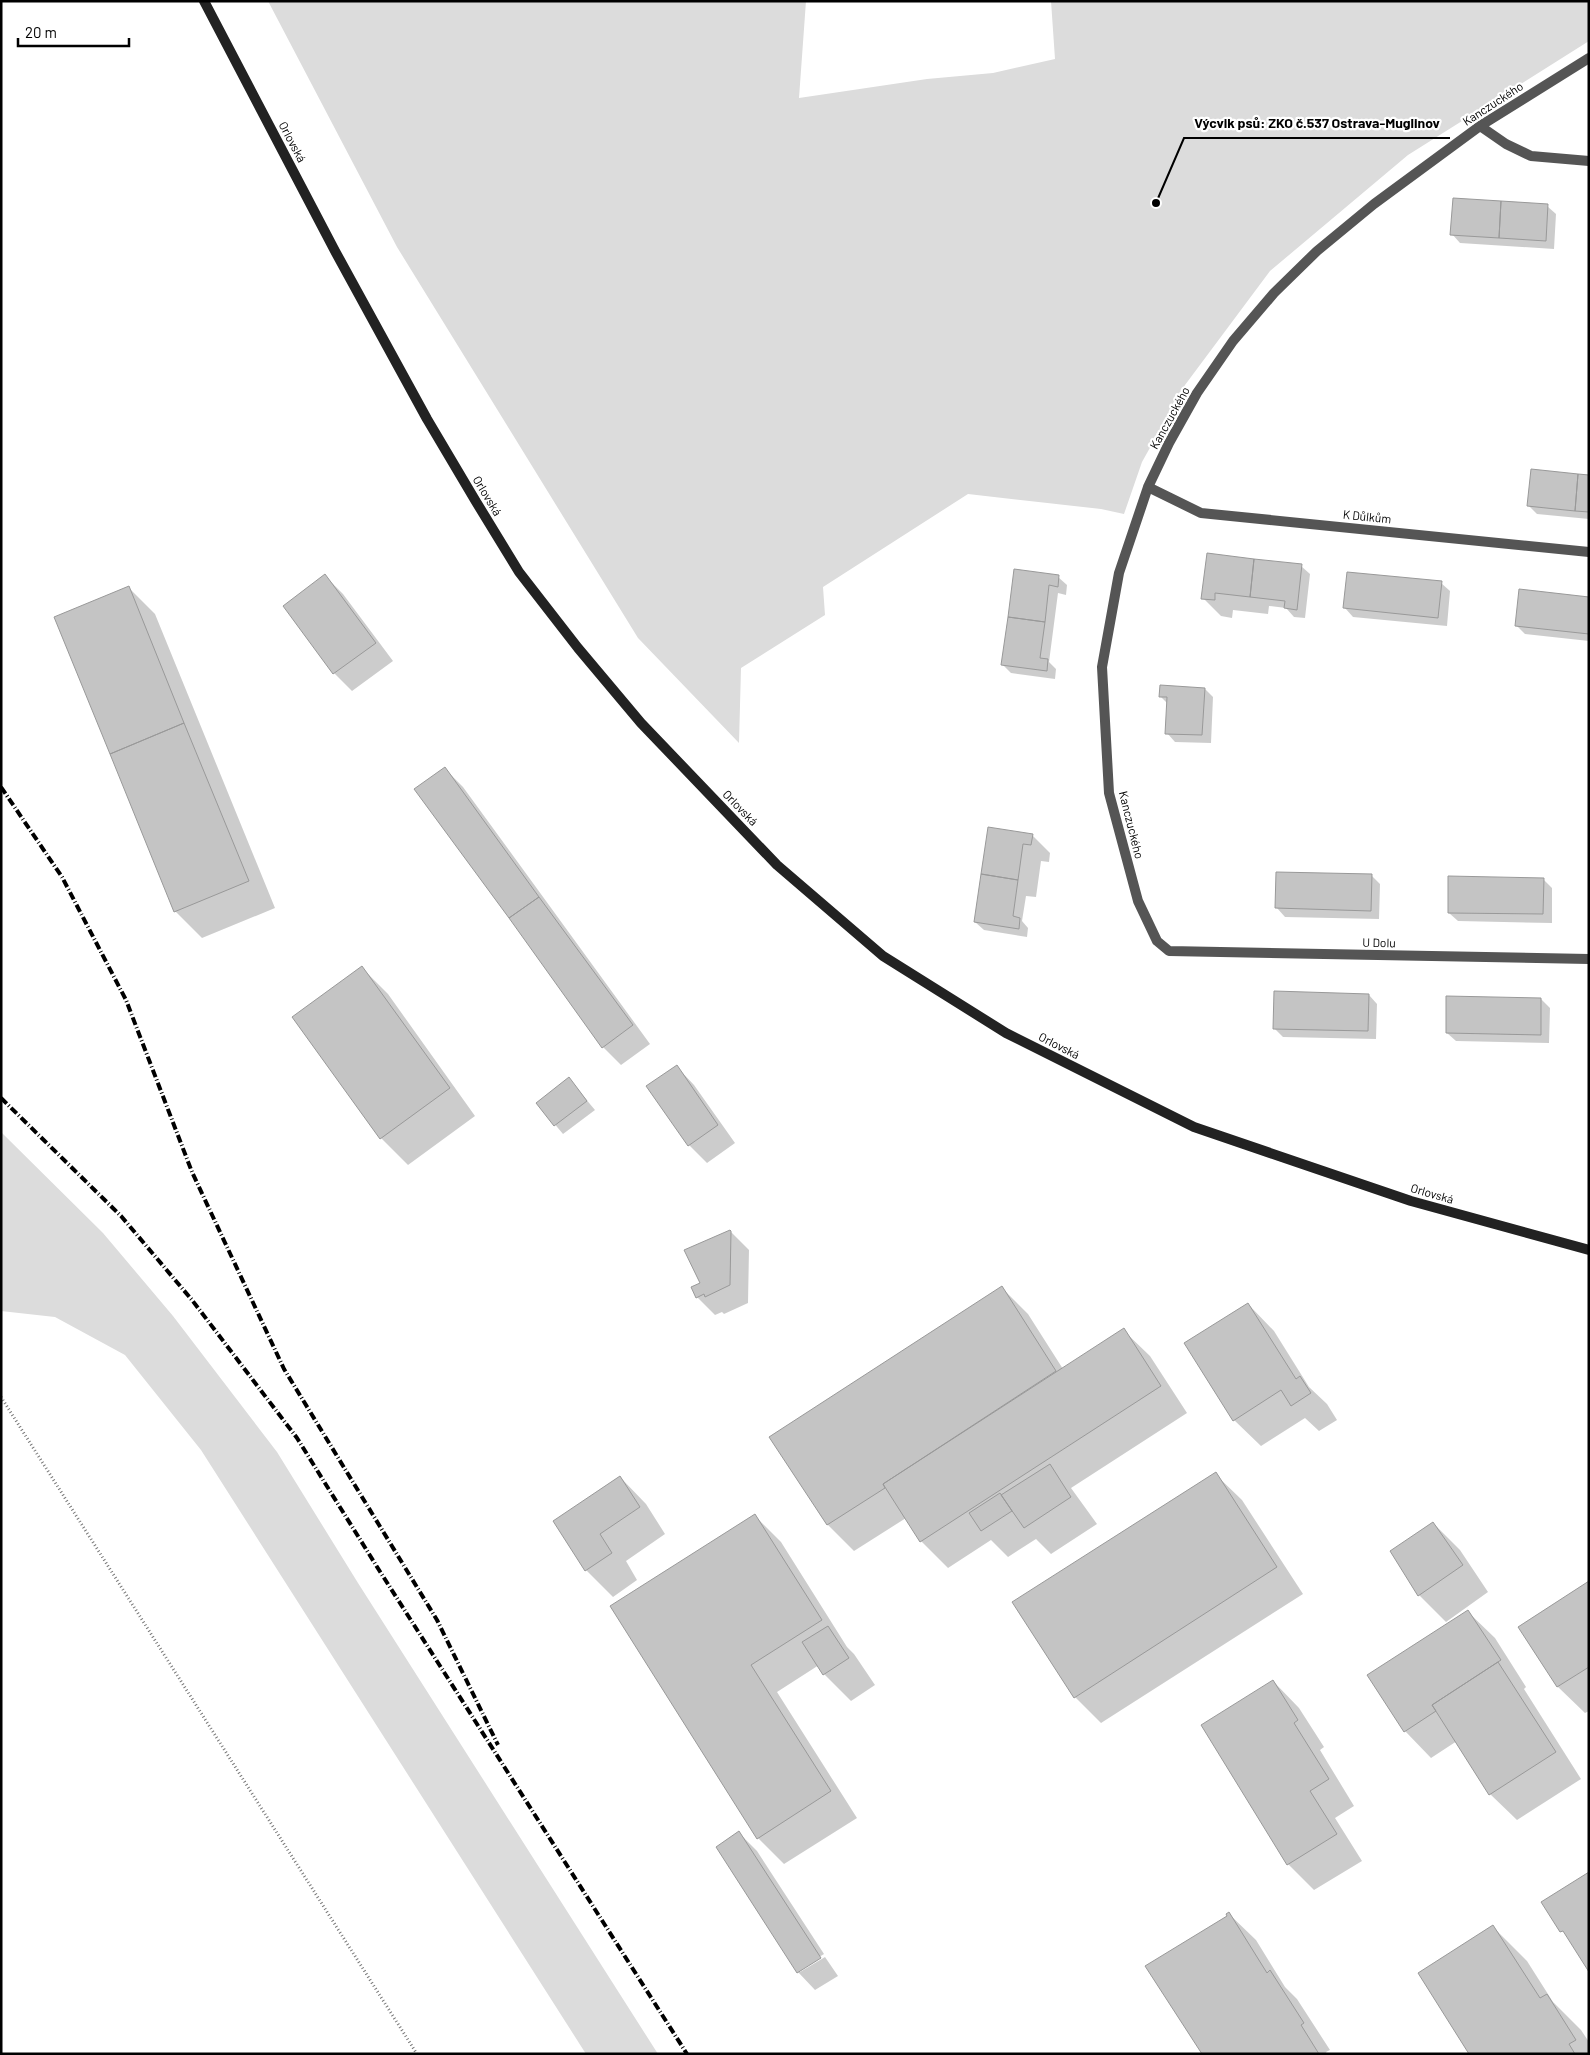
<svg xmlns="http://www.w3.org/2000/svg" width="1590" height="2055" viewBox="0 0 1590 2055" font-family="Barlow,sans-serif">
<style>
.green{fill:#dcdcdc}
.shadow{fill:#0003}
.building{fill:#c4c4c4;stroke:#999}
.lines{fill:none;stroke-linecap:round;stroke-linejoin:round}
.path{stroke:#777;stroke-width:3;stroke-dasharray:1 2.5;stroke-linecap:butt}
.minor{stroke:#555;stroke-width:10}
.secondary{stroke:#222;stroke-width:10}
.rail{stroke:#000;stroke-width:4;stroke-dasharray:8 2.5 1 2.5;stroke-linecap:butt}
.labels{text-anchor:middle;stroke-width:4.5;stroke-linejoin:round;paint-order:stroke}
.street-label{font-size:12px;fill:#000;stroke:#fff}
.leader{fill:none;stroke:#000;stroke-width:2}
.callout-dot{fill:#000;stroke:#fff;stroke-width:2}
.callout-label{font-size:14px;text-anchor:middle;font-weight:bold;fill:#000;stroke:#fff;stroke-width:4.5;stroke-linejoin:round;paint-order:stroke}
</style>
<rect width="100%" height="100%" fill="#fff"/>
<path class="green" d="M268,1H806L799,98L927,79L993,73L1055,59L1051,1H1589V41L1408,155L1270,271L1185,385L1142,462L1124,514L1101,509L968,494L823,587L825,615L741,668L739,743L638,638L397,247Z
M1,1132L103,1233L173,1316L277,1452L358,1583L658,2054H586L201,1450L125,1355L55,1317L1,1311Z"/>
<path class="shadow" d="M1547,206L1556,214L1554,249L1460,243L1452,234Z
M1589,476V519L1537,514L1528,505Z
M1208,555L1301,566L1310,574L1305,618L1294,617L1286,608L1269,606L1268,614L1233,610L1232,618L1221,616L1203,598Z
M1015,571L1058,577L1067,585L1066,595L1058,593L1049,662L1056,669L1055,679L1011,673L1002,664Z
M325,576L343,594L393,661L352,691L334,673Z
M1441,583L1450,591L1447,626L1353,617L1345,608Z
M128,587L155,614L275,908L202,938L175,911Z
M1589,598V641L1525,634L1516,625Z
M1205,689L1213,697L1211,743L1175,742L1167,733L1168,704L1160,696Z
M445,769L463,787L650,1044L621,1065L603,1047Z
M989,829L1032,835L1050,853L1049,862L1041,861L1036,897L1026,896L1022,921L1028,928L1027,937L984,930L975,922Z
M1371,875L1380,884L1379,919L1285,917L1277,908Z
M1543,879L1552,888V923L1458,921L1449,913Z
M362,968L388,994L475,1116L408,1165L381,1138L294,1017Z
M1369,995L1377,1004L1376,1039L1283,1037L1274,1028Z
M1541,999L1550,1008L1549,1043L1456,1041L1447,1033Z
M677,1067L694,1085L735,1143L707,1163L689,1145L648,1087Z
M569,1079L595,1110L563,1134L537,1103Z
M731,1232L749,1250L748,1303L724,1314L722,1312L715,1315L697,1297L701,1284Z
M1002,1288L1028,1314L1063,1369L1123,1330L1150,1356L1187,1413L1071,1488L1097,1524L1051,1554L1036,1539L1008,1557L991,1540L948,1568L921,1541L906,1518L854,1551L828,1525L771,1437Z
M1248,1304L1274,1331L1309,1387L1327,1404L1337,1420L1319,1431L1305,1418L1261,1446L1234,1420Z
M1215,1474L1242,1500L1303,1594L1101,1723L1075,1697Z
M620,1477L646,1504L665,1534L626,1561L637,1580L613,1597L586,1570Z
M755,1516L781,1542L847,1647L854,1654L875,1685L851,1701L824,1674L819,1665L777,1692L857,1818L784,1864L758,1838L612,1606Z
M1433,1523L1460,1550L1488,1592L1446,1622L1419,1595Z
M1589,1583V1711L1585,1713L1558,1687L1519,1627Z
M1468,1612L1495,1638L1526,1687L1524,1689L1581,1779L1517,1820L1490,1794L1457,1741L1431,1758L1405,1731Z
M1273,1681L1299,1708L1324,1747L1320,1750L1354,1806L1335,1818L1362,1861L1314,1890L1288,1864Z
M739,1833L757,1851L824,1954L800,1969V1972L825,1957L838,1976L815,1990L798,1972Z
M1229,1914L1256,1940L1285,1987L1297,1999L1330,2050L1326,2052L1327,2054H1202Z
M1493,1927L1527,1961L1553,2002L1581,2030L1589,2042V2054H1471Z"/>
<path class="building" d="M1453,198L1501,201L1499,238L1450,235Z
M1501,201L1548,204L1546,241L1499,238Z
M1531,469L1578,474L1575,511L1527,506Z
M1578,474L1589,475V512L1575,511Z
M1207,553L1254,559L1250,597L1215,593V600L1201,599Z
M1254,559L1302,564L1297,610L1284,608L1285,601L1250,597Z
M1014,569L1059,575L1058,587L1049,585L1045,622L1008,617Z
M1347,572L1442,581L1438,618L1343,608Z
M325,574L376,643L333,674L283,606Z
M129,586L184,723L110,754L54,617Z
M1519,589L1589,597V634L1515,626Z
M1008,617L1045,622L1040,658L1048,659L1047,671L1001,665Z
M1160,685L1205,688L1202,735L1165,734L1167,697H1159Z
M184,723L249,881L174,912L110,754Z
M445,767L539,897L509,918L414,789Z
M988,827L1033,834L1031,845L1023,844L1018,880L981,874Z
M1276,872L1372,874L1371,911L1275,908Z
M981,874L1018,880L1013,916L1020,918L1019,929L974,922Z
M1448,876L1544,878L1543,914L1448,913Z
M539,897L633,1025L602,1048L509,918Z
M362,966L450,1088L380,1139L292,1017Z
M1274,991L1369,994L1368,1031L1273,1029Z
M1446,996L1541,998V1035L1446,1033Z
M677,1065L718,1125L688,1146L646,1086Z
M569,1077L587,1101L554,1126L536,1103Z
M730,1230L731,1231L730,1285L705,1297L704,1294L696,1298L691,1287L700,1283L684,1250Z
M1002,1286L1056,1371L883,1484L885,1488L827,1525L769,1437Z
M1248,1303L1296,1379L1300,1376L1311,1393L1291,1406L1281,1390L1233,1421L1184,1343Z
M1124,1328L1161,1386L920,1542L883,1484Z
M1050,1464L1071,1497L1024,1528L1001,1495Z
M1216,1472L1277,1567L1074,1698L1012,1602Z
M620,1476L640,1507L600,1534L612,1553L585,1571L553,1521Z
M1000,1493L1012,1511L981,1531L969,1513Z
M755,1514L822,1620L751,1665L831,1791L757,1839L610,1606Z
M1433,1522L1463,1565L1418,1596L1390,1551Z
M1589,1581V1667L1557,1687L1518,1627Z
M1468,1610L1501,1660L1432,1705L1436,1711L1404,1732L1367,1675Z
M828,1626L849,1658L823,1675L802,1642Z
M1498,1662L1556,1752L1489,1795L1432,1705Z
M1273,1680L1298,1720L1294,1723L1329,1779L1310,1791L1337,1834L1287,1865L1201,1725Z
M739,1831L821,1958L797,1973L716,1847Z
M1589,1872V1972L1563,1931L1560,1932L1541,1902Z
M1229,1912L1267,1973L1270,1970L1304,2023L1301,2025L1319,2054H1202L1145,1966L1227,1916L1226,1914Z
M1493,1925L1540,1998L1547,1994L1576,2040L1569,2044L1575,2054H1469L1418,1973Z"/>
<g class="lines">
<path class="path" d="M1,1397L417,2054"/>
<path class="minor" d="M1589,58L1480,126L1374,204L1317,251L1274,293L1233,341L1197,393L1169,443L1148,487L1119,573L1102,667L1109,793L1138,901L1157,941L1169,951L1589,959
M1480,126L1506,144L1531,156L1589,161
M1148,487L1201,513L1589,552"/>
<path class="secondary" d="M204,1L335,251L427,419L475,500L519,572L578,648L641,723L777,865L883,956L1006,1033L1194,1127L1411,1201L1589,1250"/>
<path class="rail" d="M1,787L62,877L126,1000L192,1172L284,1369L437,1620L498,1745
M1,1098L121,1216L192,1300L297,1438L379,1570L687,2054"/>
</g>
<g class="labels">
<g class="street-label">
<text transform="translate(1493 104) rotate(-33)" y="4">Kanczuckého</text>
<text transform="translate(292 142) rotate(62)" y="4">Orlovská</text>
<text transform="translate(1170 418) rotate(-61)" y="4">Kanczuckého</text>
<text transform="translate(487 496) rotate(59)" y="4">Orlovská</text>
<text transform="translate(1367 517) rotate(6)" y="4">K Důlkům</text>
<text transform="translate(740 808) rotate(46)" y="4">Orlovská</text>
<text transform="translate(1131 825) rotate(76)" y="4">Kanczuckého</text>
<text transform="translate(1379 943) rotate(1)" y="4">U Dolu</text>
<text transform="translate(1059 1046) rotate(27)" y="4">Orlovská</text>
<text transform="translate(1432 1194) rotate(16)" y="4">Orlovská</text>
</g>
</g>
<path class="leader" d="M1156 203L1184 138H1450"/>
<circle class="callout-dot" cx="1156" cy="203" r="5"/>
<g class="callout-label">
<text x="1317" y="128">Výcvik psů: ZKO č.537 Ostrava-Muglinov</text>
</g>
<rect width="1590" height="2055" fill="none" stroke="#000000" stroke-width="5"/>
<path d="M18 38v8h111v-8" fill="none" stroke="#000000" stroke-width="2.5"/>
<text x="25" y="38" font-size="15" fill="#000000" stroke="#ffffff" stroke-width="4" paint-order="stroke">20 m</text>
</svg>
